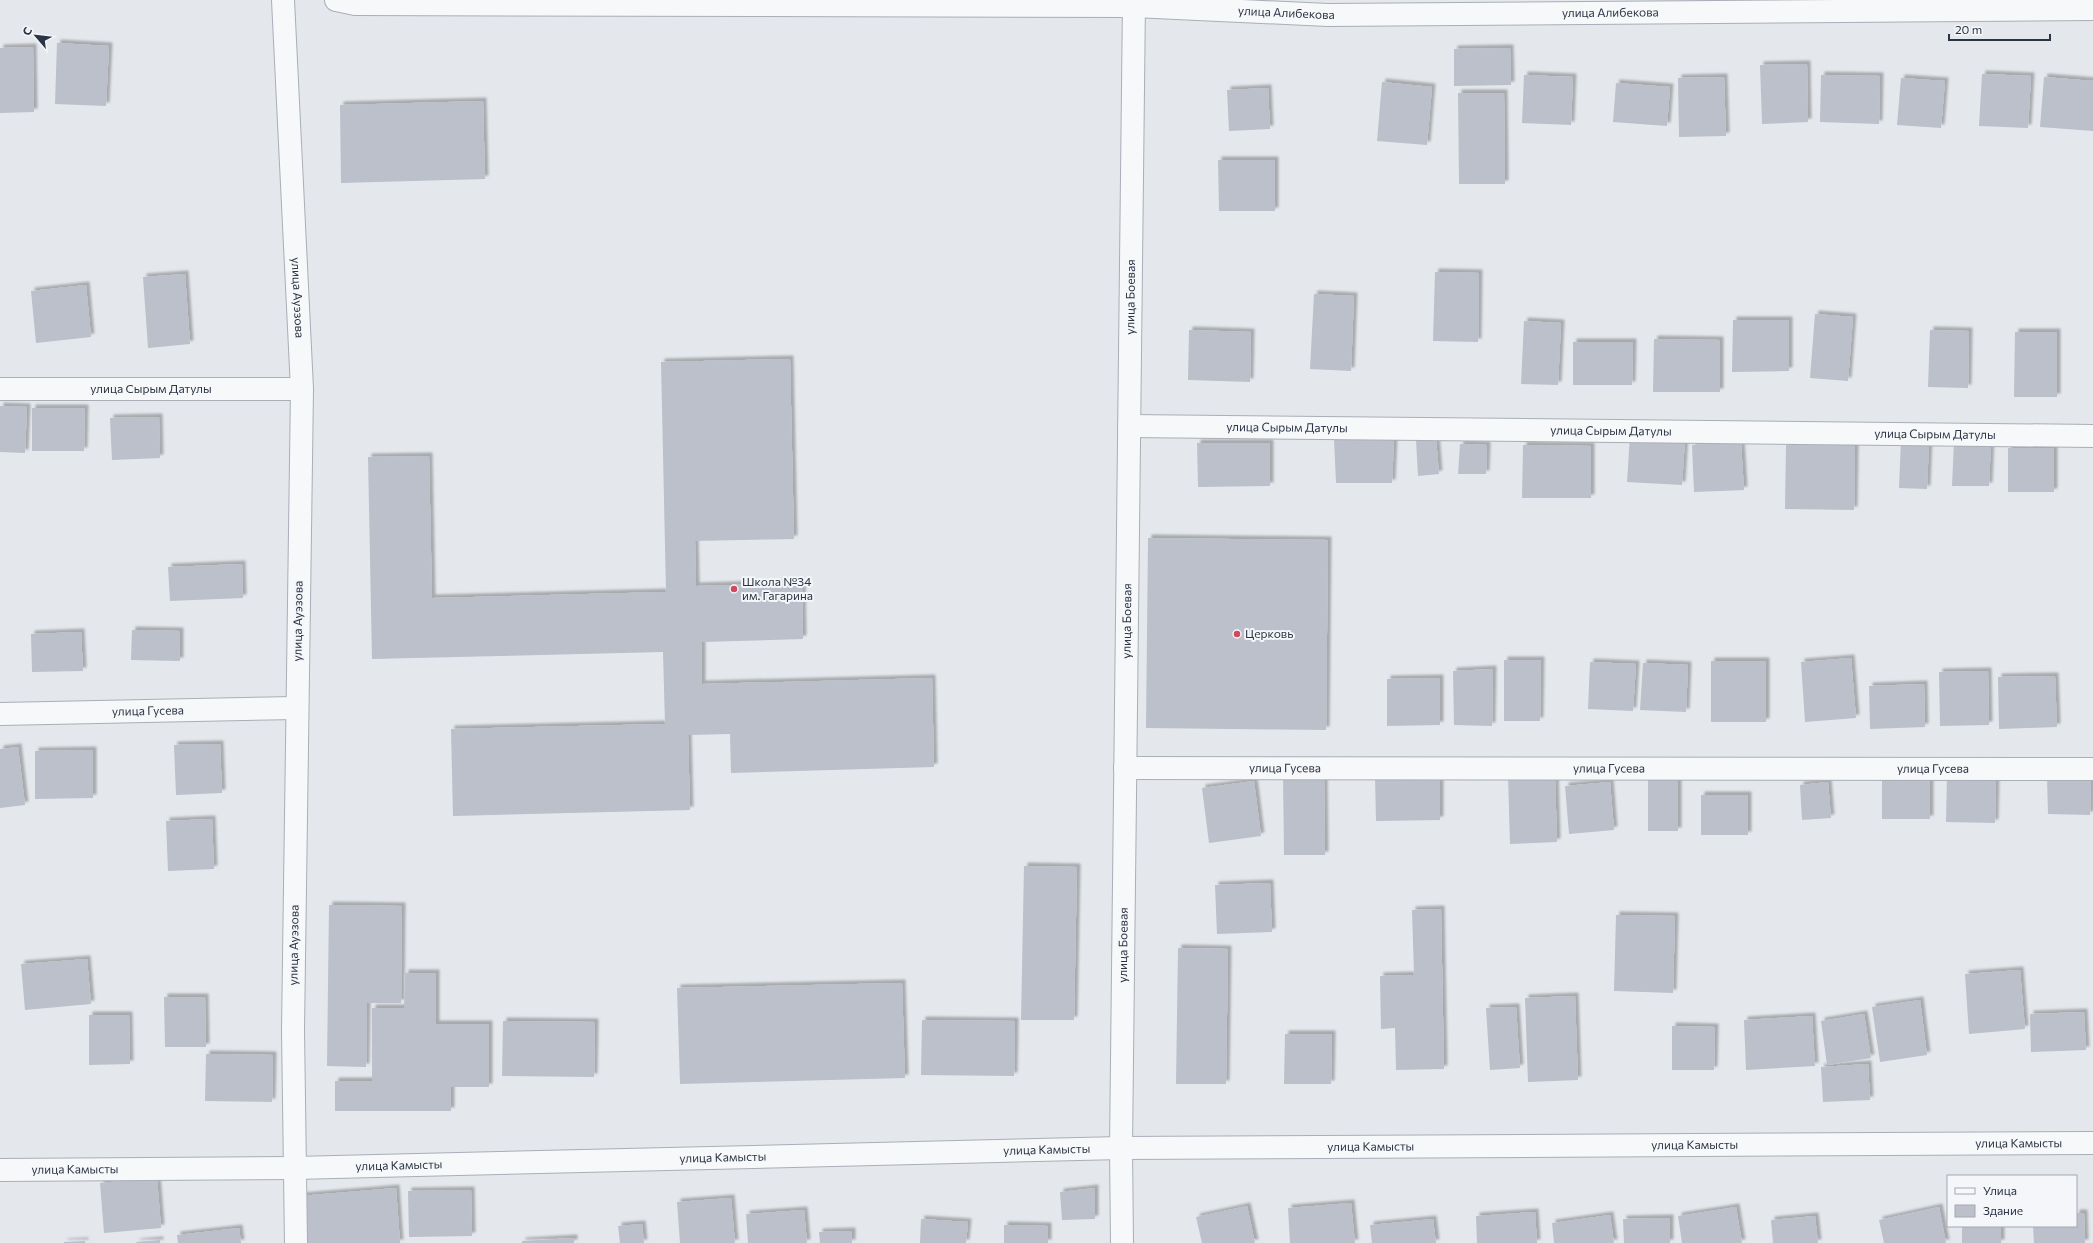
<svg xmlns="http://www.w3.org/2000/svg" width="2093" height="1243" viewBox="0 0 2093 1243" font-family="Commissioner,sans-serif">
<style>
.building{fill:#bbc0ca;filter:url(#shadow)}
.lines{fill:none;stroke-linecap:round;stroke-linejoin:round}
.minor-casing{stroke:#a9aeb7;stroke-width:24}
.tertiary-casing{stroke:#a9aeb7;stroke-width:24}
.minor{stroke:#f7f8fa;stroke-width:22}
.tertiary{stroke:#f7f8fa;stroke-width:22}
.poi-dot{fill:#d1495b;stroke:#f4f6f9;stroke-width:1.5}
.labels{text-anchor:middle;stroke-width:4;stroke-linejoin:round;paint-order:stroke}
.street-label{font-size:12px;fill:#2b3445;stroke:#f4f6f9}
.poi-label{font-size:12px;fill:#2b3445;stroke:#f4f6f9;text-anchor:start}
</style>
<defs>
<filter id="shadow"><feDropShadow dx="3.5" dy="-3.5" stdDeviation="1" flood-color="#0004"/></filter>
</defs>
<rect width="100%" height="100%" fill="#e4e7ec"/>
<path class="building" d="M57,43L109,46L106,106L55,104Z
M33,47L34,112L0,113V48Z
M1510,48L1511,85L1454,86V49Z
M1807,64L1808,122L1762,124L1760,65Z
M1982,74L2031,76L2028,128L1979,126Z
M1524,75L1573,77L1571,125L1522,123Z
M1821,75L1880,76L1879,124L1820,122Z
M1724,77L1726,136L1679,137L1678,78Z
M2044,77L2093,81V131L2040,127Z
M1901,78L1945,81L1941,128L1897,125Z
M1382,82L1432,87L1427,145L1377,141Z
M1616,83L1670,87L1667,126L1613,122Z
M1268,88L1270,129L1229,131L1227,90Z
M1458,93H1504L1505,184H1459Z
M483,101L485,179L341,183L340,105Z
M1218,160H1275V211H1219Z
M1435,272L1479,273L1478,342L1433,341Z
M185,274L190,344L148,348L143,277Z
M86,285L91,337L36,343L31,291Z
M1314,294L1354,296L1351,371L1310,369Z
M1815,314L1853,317L1848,381L1810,378Z
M1733,320H1789V371L1732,372Z
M1524,321L1561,323L1558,385L1521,384Z
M1189,330L1251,332L1250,382L1188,380Z
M1930,330L1969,331L1968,388L1928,387Z
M2015,332H2057V397H2014Z
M1654,339L1720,340V392H1653Z
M1573,342H1633L1632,385H1573Z
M790,359L794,539L695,541L696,586L802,583L803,639L702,642V684L932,678L934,767L731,773L730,734L688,735L690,810L453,816L451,729L665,724L663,652L372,659L368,457L429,456L432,598L666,592L661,362Z
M0,406L27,407L25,453L0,452Z
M32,408H85L84,451H32Z
M159,417L160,458L112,460L110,418Z
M1630,435L1685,439L1682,485L1627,482Z
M1436,438L1439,474L1418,476L1416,440Z
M1334,439L1394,441L1392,483H1336Z
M1901,440L1929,441L1927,489L1899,488Z
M1954,441H1991L1989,486H1952Z
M1197,443H1270V486L1198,487Z
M1741,443L1744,490L1694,492L1692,445Z
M1460,444L1487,445L1486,474H1458Z
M1523,445L1591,446V498H1522Z
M1786,445L1855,446L1854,510L1785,509Z
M2008,448H2054V492H2008Z
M1148,538L1328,540L1326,730L1146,728Z
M242,564L243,598L170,601L168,567Z
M132,630L180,631V661L131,660Z
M81,632L83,671L32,672L31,634Z
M1851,658L1856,718L1805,722L1801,662Z
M1504,660H1541L1540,721H1504Z
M1711,661H1766V722H1711Z
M1590,662L1636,664L1633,711L1588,709Z
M1643,663L1688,665L1686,712L1640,710Z
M1493,669L1492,726L1454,725L1453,671Z
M1988,671L1989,725L1940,726L1939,672Z
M2055,676L2057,727L1999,729L1998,677Z
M1440,678V725L1387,726V679Z
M1924,684L1925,727L1870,729L1869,686Z
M220,744L222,793L176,795L174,745Z
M18,747L25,805L0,808V749Z
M93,750V798L35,799V751Z
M1324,773L1325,855H1284L1283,774Z
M1555,774L1557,842L1510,844L1508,775Z
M1648,774L1678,775V831H1648Z
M1947,774L1996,775L1995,823L1946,822Z
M1440,775V820L1376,821L1375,776Z
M2047,777L2091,778L2090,815L2048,814Z
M1882,778H1930V819H1882Z
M1254,781L1261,836L1209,843L1202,788Z
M1610,782L1614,830L1569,834L1565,786Z
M1828,782L1831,818L1802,820L1800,785Z
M1701,795H1748V835H1701Z
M212,819L214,869L168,871L166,821Z
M1024,866L1077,867L1074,1020H1021Z
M1270,883L1272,932L1217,934L1215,885Z
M329,905L402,906L401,1003H367L366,1067L327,1066Z
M1441,909L1444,1069L1396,1070L1395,1028L1381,1029L1380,976L1414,975L1412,910Z
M1616,915L1675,916L1673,993L1614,991Z
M1178,948L1228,949L1226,1084H1176Z
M87,959L91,1004L25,1010L21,964Z
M2020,970L2025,1029L1969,1034L1965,974Z
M405,973H436V1024H489V1087H451V1111H335V1081H372V1008H404Z
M902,983L905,1078L680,1084L677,988Z
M1575,996L1578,1080L1528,1082L1525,998Z
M164,997H205L206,1047H165Z
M1920,1000L1927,1055L1880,1062L1872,1007Z
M1516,1007L1520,1068L1490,1070L1486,1008Z
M2084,1012L2086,1050L2031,1052L2030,1014Z
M1864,1014L1871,1058L1827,1065L1821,1021Z
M89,1015H129L130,1064L89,1065Z
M1812,1016L1815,1066L1746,1070L1744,1020Z
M922,1020L1015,1021L1014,1076L921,1075Z
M503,1021L595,1022L594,1077L502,1076Z
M1672,1026L1715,1027L1714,1070H1672Z
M1285,1034H1332L1331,1084H1284Z
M206,1054L273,1055L272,1102L205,1101Z
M1868,1064L1870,1100L1823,1102L1821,1067Z
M157,1178L161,1228L104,1233L100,1183Z
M396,1188L400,1243H304L300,1196Z
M1095,1188V1219L1062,1220L1060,1192Z
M471,1190L472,1236L409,1237L408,1191Z
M731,1198L735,1243H680L677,1202Z
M1351,1203L1355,1243H1290L1288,1208Z
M1247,1206L1255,1243H1202L1196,1217Z
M1736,1207L1742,1243H1682L1678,1216Z
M1939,1207L1946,1243H1884L1879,1220Z
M804,1210L807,1243H748L746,1214Z
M1535,1212L1537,1243H1477L1476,1216Z
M2076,1213H2084L2085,1243H2034L2033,1226H2076Z
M1610,1215L1614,1243H1554L1552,1223Z
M1815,1216L1818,1243H1773L1771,1220Z
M1670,1218V1243H1624L1623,1219Z
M921,1219L968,1222L966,1243H920Z
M1433,1219L1436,1243H1372L1370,1225Z
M642,1224L644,1243H620L618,1226Z
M1004,1225L1048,1226V1243H1004Z
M2001,1226V1243H1962V1227Z
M239,1228L241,1243H178L177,1235Z
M852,1231V1243H820L819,1232Z
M574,1238V1243H522V1241Z
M160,1240V1243H137L136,1242Z
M85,1241V1243H64V1242Z"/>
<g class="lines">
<defs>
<g id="minor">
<path id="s1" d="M283,0L302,389L293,1030L296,1243"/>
<path id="s2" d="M0,389H302"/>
<path id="s3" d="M1129,426L2093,436"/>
<path id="s4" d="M0,714L296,708"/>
<path id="s5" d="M1125,768L2093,769"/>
<path id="s6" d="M0,1170L294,1168L1121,1148L2093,1143"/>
<path id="s7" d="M1122,1243L1121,1148L1134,0"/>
</g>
<g id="tertiary">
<path id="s8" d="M336,0L355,4L1134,6L1328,15L2093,9"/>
</g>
</defs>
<use href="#minor" class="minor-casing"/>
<use href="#tertiary" class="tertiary-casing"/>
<use href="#minor" class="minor"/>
<use href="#tertiary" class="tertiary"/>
</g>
<g class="poi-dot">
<circle cx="734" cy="589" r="4"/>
<circle cx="1237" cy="634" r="4"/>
</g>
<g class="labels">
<g class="street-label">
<text dy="4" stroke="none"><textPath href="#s8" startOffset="951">улица Алибекова</textPath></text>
<text dy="4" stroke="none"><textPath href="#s8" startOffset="1275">улица Алибекова</textPath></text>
<text dy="4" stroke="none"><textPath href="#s1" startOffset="298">улица Ауэзова</textPath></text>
<text dy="4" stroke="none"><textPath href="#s7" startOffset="946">улица Боевая</textPath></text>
<text dy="4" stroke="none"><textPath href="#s2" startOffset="151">улица Сырым Датулы</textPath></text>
<text dy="4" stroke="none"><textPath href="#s3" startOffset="158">улица Сырым Датулы</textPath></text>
<text dy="4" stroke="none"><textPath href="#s3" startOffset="482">улица Сырым Датулы</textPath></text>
<text dy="4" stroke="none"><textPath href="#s3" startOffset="806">улица Сырым Датулы</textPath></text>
<text transform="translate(298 621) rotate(-89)" y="4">улица Ауэзова</text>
<text dy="4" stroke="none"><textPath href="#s7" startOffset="622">улица Боевая</textPath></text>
<text dy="4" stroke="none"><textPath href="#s4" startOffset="148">улица Гусева</textPath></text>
<text dy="4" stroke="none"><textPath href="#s5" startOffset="160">улица Гусева</textPath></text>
<text dy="4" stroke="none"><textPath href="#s5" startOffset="484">улица Гусева</textPath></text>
<text dy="4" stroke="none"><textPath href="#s5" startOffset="808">улица Гусева</textPath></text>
<text transform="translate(294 945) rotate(-89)" y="4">улица Ауэзова</text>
<text dy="4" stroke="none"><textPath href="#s7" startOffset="298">улица Боевая</textPath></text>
<text dy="4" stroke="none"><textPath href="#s6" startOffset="2019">улица Камысты</textPath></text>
<text dy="4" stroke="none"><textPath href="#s6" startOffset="1695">улица Камысты</textPath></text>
<text dy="4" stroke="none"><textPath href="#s6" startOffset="1371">улица Камысты</textPath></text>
<text dy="4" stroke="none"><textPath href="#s6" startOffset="1047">улица Камысты</textPath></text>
<text dy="4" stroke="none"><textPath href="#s6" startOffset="723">улица Камысты</textPath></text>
<text dy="4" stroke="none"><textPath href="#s6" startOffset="399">улица Камысты</textPath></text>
<text dy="4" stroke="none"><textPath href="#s6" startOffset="75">улица Камысты</textPath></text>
</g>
<g class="poi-label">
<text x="742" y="586">Школа №34<tspan x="742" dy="14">им. Гагарина</tspan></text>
<text x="1245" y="638">Церковь</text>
</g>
</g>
<rect x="1947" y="1175" width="130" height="52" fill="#f4f6f9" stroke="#a4a8b1"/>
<rect x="1955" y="1188" width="20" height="6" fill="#f7f8fa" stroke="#a4a8b1"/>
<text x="1983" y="1195" font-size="12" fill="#2b3445">Улица</text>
<rect x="1955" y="1205" width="20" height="12" fill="#bbc0ca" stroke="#a4a8b1"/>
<text x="1983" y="1215" font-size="12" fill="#2b3445">Здание</text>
<g transform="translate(36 36) rotate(298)" stroke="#f4f6f9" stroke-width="3" paint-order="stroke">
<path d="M0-3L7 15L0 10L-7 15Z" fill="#2b3445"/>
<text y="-6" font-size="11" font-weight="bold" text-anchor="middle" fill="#2b3445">С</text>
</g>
<path d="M1949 34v6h101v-6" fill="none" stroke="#2b3445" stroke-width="2"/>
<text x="1955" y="34" font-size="12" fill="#2b3445" stroke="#f4f6f9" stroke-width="3" paint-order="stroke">20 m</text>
</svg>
